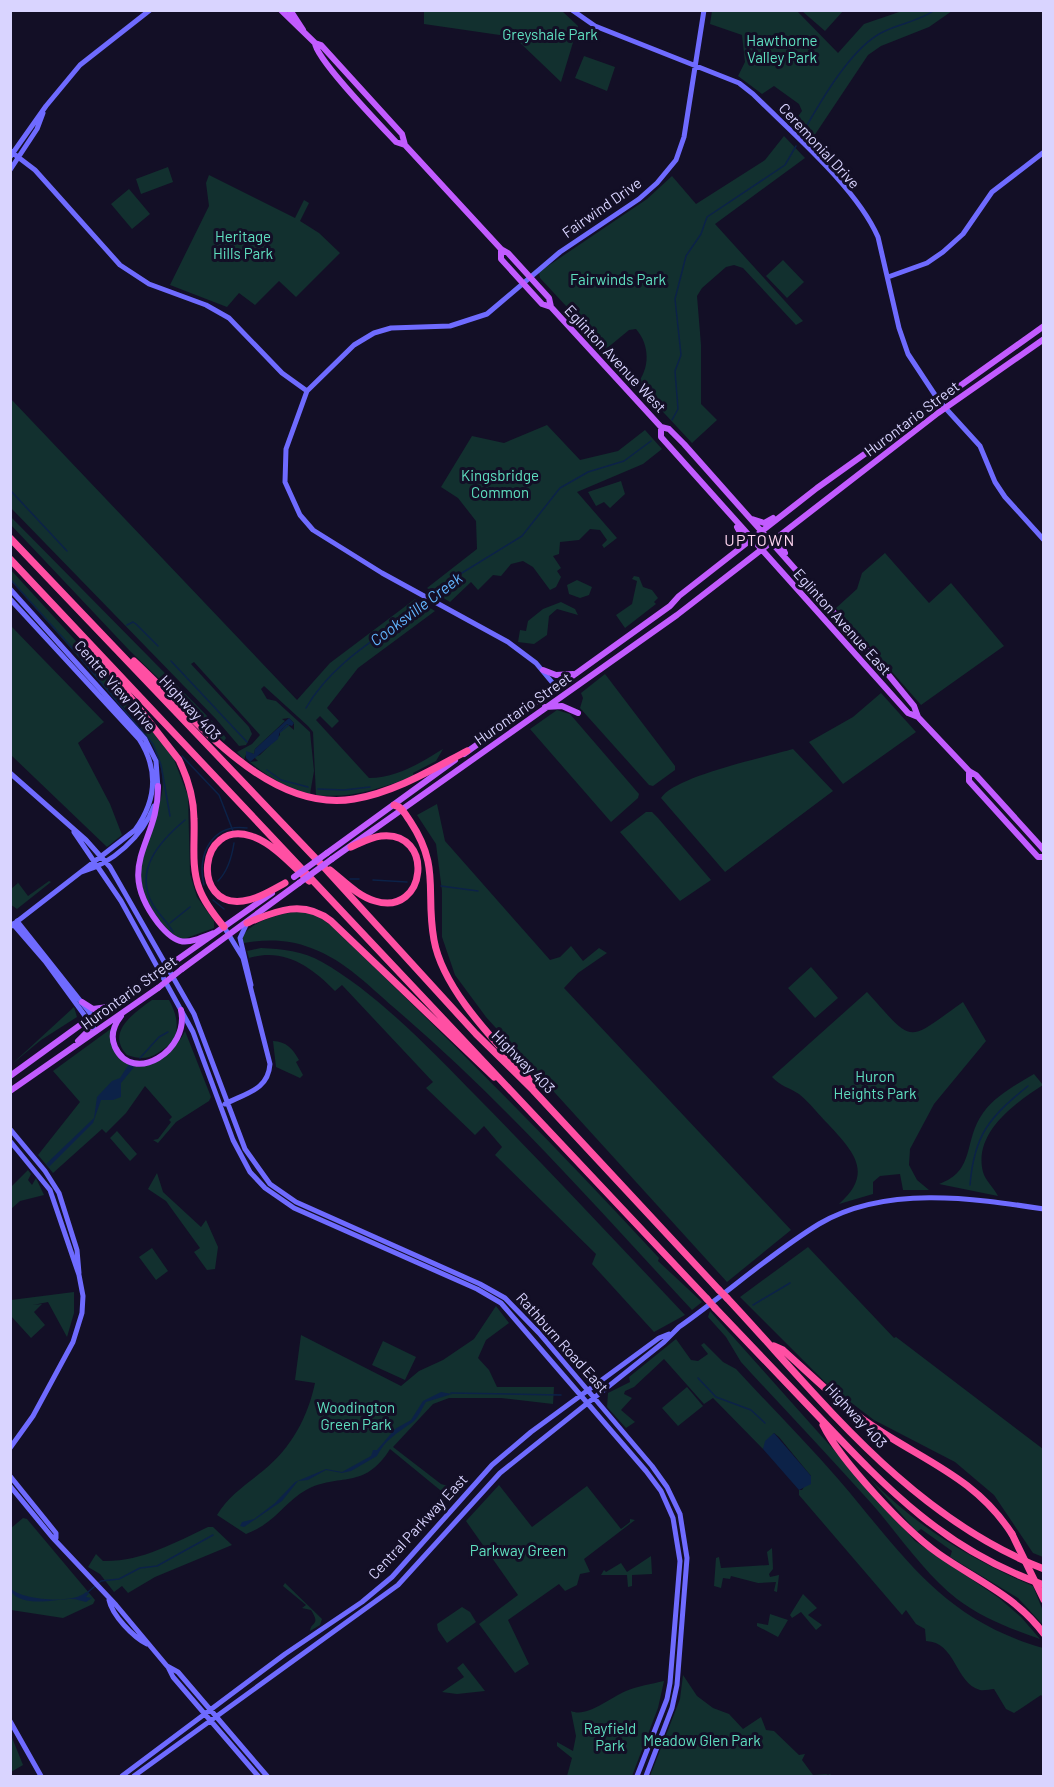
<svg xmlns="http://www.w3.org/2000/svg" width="1054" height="1787" viewBox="0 0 1054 1787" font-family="Barlow,sans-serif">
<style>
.green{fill:#12302f}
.water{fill:#0c2248}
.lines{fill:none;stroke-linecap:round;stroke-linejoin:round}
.stream{stroke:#0c2248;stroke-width:1.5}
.secondary{stroke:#6f6bff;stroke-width:5}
.primary{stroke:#c25bff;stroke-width:6}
.highway{stroke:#ff4fa3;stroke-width:7}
.primary-bridge{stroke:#c25bff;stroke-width:6}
.highway-bridge{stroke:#ff4fa3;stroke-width:7}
.labels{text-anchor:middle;stroke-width:6;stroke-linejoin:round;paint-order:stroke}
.park-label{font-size:15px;fill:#5fe0c0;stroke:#130f26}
.street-label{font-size:15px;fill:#d9d4ff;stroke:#130f26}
.neighbourhood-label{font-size:16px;letter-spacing:1.5px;fill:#ffd6f0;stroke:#130f26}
.water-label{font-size:16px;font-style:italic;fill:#62b6ff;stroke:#130f26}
</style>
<rect width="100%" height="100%" fill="#130f26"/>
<path class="green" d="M424,11H562L578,26L561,82L514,37L424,24Z
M712,11H797L838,53L864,24L902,11H952L929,27L881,46L868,55L810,142L791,126L802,111L799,104L774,86L762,94L738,76L745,62L742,35L710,24Z
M802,11H843L825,31Z
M584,56L615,67L607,91L575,78Z
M784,136L805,158L715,224L803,321L796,325L743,268L734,265L726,267L702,288L697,296L701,345V404L717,420L692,443L637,384C650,368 650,345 636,329L629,330L606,349L540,278L539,272L647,199L672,176L696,204L765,160Z
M168,167L173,182L141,194L136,179Z
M209,175L295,218L304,200L309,203L300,221L319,233L340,253L296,297L279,281L255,305L239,293L227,307L170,285L209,206L206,183Z
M129,189L150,214L132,229L111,204Z
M783,260L804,282L787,298L766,276Z
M10,398L297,700L330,663L415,599L435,611L358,668L327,708L339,721L332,728L320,716L316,720L369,778C397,778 420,763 443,749L436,761L413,773L414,776C381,788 352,799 316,795L313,732L308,726L264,686L261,689L267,699L276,701L310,732L314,771L310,794C286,787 269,778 250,762L258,761L254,757L260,755L280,735V731L287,724L294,730V723L289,718L282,719L285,721L255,749L254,754L247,752L244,760L237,752L252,744L260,735L194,662L191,664L249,727L252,734L246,745L239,746L216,719L11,508Z
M547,425L580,460L618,451L645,430L662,449L643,464L577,492L617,538L604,548L602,545L607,540L600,530L590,529L579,540L560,542L559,554L553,556L561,568L557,571L561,577L556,587L550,590L533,567L523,561L511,564L501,576L493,575L478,590L471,582L450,602L427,588L477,549L476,521L458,498L441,487L472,436L504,443Z
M621,481L625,494L610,508L604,502L596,506L588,492Z
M10,516L219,728L226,738L224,741L130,651L11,525Z
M885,553L929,603L951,583L1004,646L921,705L836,608L857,589L862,573Z
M11,570L106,674L173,757L188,796L190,874L197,897L214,921V928L181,940C153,920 134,888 142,853C150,818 171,800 159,761C150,731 123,707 102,684C72,650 42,615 11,581Z
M634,576L639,577L643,587L652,590L658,598L654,602L656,604L625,628L616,615L632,604L637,581L632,579Z
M577,580L592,587L589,595L580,598L569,594L567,585Z
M561,602L575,609L578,615L557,609L549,616L547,635L534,644L518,642L520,630L526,631L528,621L543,609Z
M11,626L104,722L78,743L110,804L122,835L107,847L11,755Z
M605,674L675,766V770L653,786L649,785L580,708L583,698L581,693Z
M881,693L916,732L843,784L809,742L853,717Z
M557,710L570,714L639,794L638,798L611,822L530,729Z
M793,749L833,791L725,872L661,798C675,776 766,757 793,749Z
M437,804L445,841L550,960L560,957L571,946L583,961L599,948L607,953L578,973L564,988L791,1230L727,1282L486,1017L455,975L442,937V891L436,844L417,815Z
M646,812H652L658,818L711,880L680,901L620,832Z
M16,880L28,896L49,881L51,882L17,909L10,904L11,889L18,883Z
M303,911L318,916L333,927C445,1035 554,1144 659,1258L658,1261L702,1302L692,1310C597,1208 505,1103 399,1012C372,989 345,960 311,948C289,939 266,939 244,943L242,938C250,920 286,912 303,911Z
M261,948C282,949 303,951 322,962C377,993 433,1052 477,1097C547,1168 616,1242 685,1315L654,1332L592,1264L596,1254L495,1155L502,1147L484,1126L475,1135L426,1088L433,1082L342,985L335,991C312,967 284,947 249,958L247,951Z
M811,967L838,998L815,1018L788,988Z
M867,992C915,1045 905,1043 963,1002L986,1041L934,1104L910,1149L909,1165L917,1180L929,1190H903L900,1174L880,1176L873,1182V1194L839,1204C874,1173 854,1152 828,1124C819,1115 810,1103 799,1094C790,1088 780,1086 772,1077Z
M152,1000H169C177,1015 179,1025 174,1041C157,1054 149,1063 127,1055C105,1032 135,1012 152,1000Z
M74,1007L77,1017L41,1040L12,1064Z
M112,1028L111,1033L123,1060C127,1062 132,1065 136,1066C152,1069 180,1045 185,1031L211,1097L209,1101L176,1122L158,1143L153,1140L158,1139L171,1122L169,1120L172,1117L145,1086L126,1113L106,1133L102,1129L53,1173L38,1155L80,1102L53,1071Z
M273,1041C287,1042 292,1048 299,1060L296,1062L303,1075L300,1078L276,1067Z
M1034,1074L1043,1085C1015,1103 973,1133 983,1172C985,1180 994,1188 998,1196L939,1184C976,1171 963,1141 983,1113C996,1095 1016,1085 1034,1074Z
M117,1131L137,1154L130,1161L110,1138Z
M28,1170L31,1174L28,1180L32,1185L36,1178L44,1195L20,1201L11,1209V1187Z
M157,1173L163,1192L201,1227L206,1220L218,1247L215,1269L207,1270L194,1252L200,1248L166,1201L148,1189Z
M808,1247L894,1338L896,1337L1043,1449V1557L1033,1553L994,1495L955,1462L874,1420L828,1385L740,1297Z
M152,1248L168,1271L156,1280L139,1257Z
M74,1292V1313L67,1337L48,1302L33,1305L42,1304L34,1312L45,1325L31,1338L11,1316V1300Z
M496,1306L509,1323L486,1340L478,1358L489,1370L497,1387H554L553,1404L501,1398H449L433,1404L393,1447L441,1484L461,1490L451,1499L390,1449C364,1491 339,1472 306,1490C283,1503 277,1522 246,1534L217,1515C229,1495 246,1485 264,1470C291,1448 308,1417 315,1383L295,1380L301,1335L401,1386L419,1371L443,1360L474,1339Z
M710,1311L915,1541L999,1598L1021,1617L1040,1639C1011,1629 982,1618 957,1599C924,1573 899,1535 872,1504C829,1456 784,1409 741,1362L726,1337L708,1317Z
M676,1339L691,1360L698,1361L708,1354L701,1345L704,1343L723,1362L736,1369C770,1406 806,1442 839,1480C904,1556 942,1619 1043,1648V1697L1041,1695L1014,1713L1006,1709L994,1689C990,1689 984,1691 980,1690C955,1683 956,1642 926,1641L925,1629L916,1624L906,1610L902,1615L799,1495V1490H802L811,1476L779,1437L774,1433L763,1449L713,1398L704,1404L664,1359L634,1387L625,1391L624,1394L632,1398L621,1410L635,1422L626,1428L607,1407L608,1393L630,1382L629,1377Z
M383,1341L416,1357L405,1380L372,1365Z
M687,1387L703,1406L678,1426L662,1408Z
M870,1479C917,1527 972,1560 1033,1586L1043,1611V1625L1018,1598L950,1557L952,1551L921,1529L917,1532Z
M499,1485L532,1527L587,1486L621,1529L630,1522V1519L635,1520L584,1559L590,1572L580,1574L577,1585L565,1591L559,1584L508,1620L529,1664L515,1673L479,1624L518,1595L466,1521Z
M23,1518L27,1519L95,1600L93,1604L63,1618L11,1610L10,1529Z
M208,1527H213L232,1545L155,1577L128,1593L122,1586L114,1592L100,1574L88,1567L96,1554L103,1561C141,1562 174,1543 208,1527Z
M772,1548L773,1569L769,1574L770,1577L779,1575L777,1592L774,1591L776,1582L758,1583L731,1576L730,1579L723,1578L721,1588L714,1586L716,1558L719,1557L721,1568L769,1565L767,1552Z
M651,1556L652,1574L632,1575V1586L628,1587L627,1575H601L604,1570L606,1572L621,1563L627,1572Z
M285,1583L322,1619L320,1625L310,1631C311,1621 321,1626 311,1610L302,1608L306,1605L283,1586Z
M803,1594L817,1608L808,1615L822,1625L816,1630L801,1612L792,1618L790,1615Z
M462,1607L470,1612L476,1622L447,1643L438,1630L437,1624Z
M770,1614L788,1620L778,1637L757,1626V1623L768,1625Z
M463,1663L485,1691L457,1694L442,1692L464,1677L457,1668Z
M683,1675L697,1696L713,1708L729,1714L743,1729L761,1717L766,1730L774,1731L799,1755L805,1754L802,1760L813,1775L830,1774L832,1776L828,1774L825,1776H650L680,1699Z
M664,1681L658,1708L632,1776H567L572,1758L557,1746V1742L573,1751L576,1736L571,1711C587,1718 609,1698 626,1691C638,1686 651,1684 664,1681Z
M11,1735L23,1765L11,1772H10Z"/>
<path class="water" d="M289,718L294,723L292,726L287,724L280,731L278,739L250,762L246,758V751L254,754L255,749Z
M129,1064L135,1066L121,1083V1097L113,1100H101L93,1123L49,1167L46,1164L94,1118L97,1097L112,1081L120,1078Z
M441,1392L452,1394L426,1402C422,1408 419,1417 413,1422C398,1432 384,1441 377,1456L351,1471L342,1473L326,1470L308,1480L298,1481L282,1501L244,1527L240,1526L242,1522L254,1519L275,1503L295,1482L326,1469L342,1472L371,1456L373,1450H377L395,1429L411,1420L423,1401Z
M774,1433L811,1476V1484L799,1490L763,1449L765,1441Z
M10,1588C23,1601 75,1604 86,1592L89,1593L86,1597L92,1598L86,1602C81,1601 77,1599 72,1599C54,1599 25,1608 11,1592Z"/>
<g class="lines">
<path class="stream" d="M802,134C819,104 852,45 885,31C902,23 919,21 935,10
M672,420L678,409L675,371L681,355L675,299L686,256L701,234L707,217L785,165L796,146
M10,490L67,551
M10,579L82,659
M433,598L442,590L444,584L522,536L560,488L588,472L624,461L651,441
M127,625L133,622L136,624L158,646
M82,660L153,744L161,765L170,816
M171,661L247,742
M306,708C334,659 386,634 429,600
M280,732L290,724
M182,756L219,795L233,831
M267,770L281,780L308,787
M318,789L344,790L370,787
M350,879H359
M373,880L407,882
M218,881C228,871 232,856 234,843
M204,885C196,854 213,823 247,828
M441,886L478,891
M213,900L224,909
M170,923L190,907
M173,932C168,922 159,915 153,905C133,870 160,841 185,820
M140,1058L159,1037L168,1032
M970,1185C974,1134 990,1117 1028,1086
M753,1305L790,1283
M698,1378L716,1397L751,1410L765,1423
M451,1393L561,1395
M88,1592L101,1581L119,1579L140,1568L157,1566L213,1535"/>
<path class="secondary" d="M572,10L595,26L739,83L753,94C792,133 856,187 878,237L899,328L908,354L939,401L980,446L995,482L1005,497L1044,540
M10,151L35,170L120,265L149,284L206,305L229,318L282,373L307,391
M10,157L46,106L80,65L150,10
M10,170L37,129L43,113
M888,277L927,263L943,252L963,234L992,192L1044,152
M10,589L145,739L156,761L158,788
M10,599L139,739C159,770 156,801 135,830L10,927
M556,687L536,663L508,642L382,573L313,530L300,515L285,482L286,449L307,391L354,345L374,333L391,328L450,326L487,314L560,252L639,199L657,183L676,160L684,137L704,10
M10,773L86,840L110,867L194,1014L245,1149L270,1184L296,1202L480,1284L505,1298L539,1333L652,1466L667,1487L680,1514L687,1558L677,1685L672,1708L646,1776
M74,832L121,901L193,1032L233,1140L250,1172L265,1188L294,1208L477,1289L501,1303L646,1471L661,1491L673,1518L680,1561L670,1683L667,1699L637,1776
M81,872C112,864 143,836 154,806
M17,921L94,1018
M247,923L240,938L251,985
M13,924L45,961L96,1031
M224,927L243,958L270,1064C268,1091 245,1093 225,1104
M10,1129L45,1171L59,1193L77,1250L79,1273
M10,1141L50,1190L79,1275L83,1296L82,1313L73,1342L33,1416L10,1448
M10,1476L56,1533V1538
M10,1486L52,1537L116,1605L167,1666L178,1672L267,1776
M109,1600C112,1615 133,1637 147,1644
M168,1667L173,1677L258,1776
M10,1721L41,1776
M122,1776L285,1654L362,1602L392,1577L492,1465L531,1432L659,1338L669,1334
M134,1776L398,1585L500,1473L664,1342L679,1327C726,1294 770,1254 819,1224C885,1185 972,1198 1044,1209"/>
<path class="primary" d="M281,10L315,43L321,45L402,134L405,145L501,249L508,253L549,298L551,307L661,427L669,429L684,444L882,667L914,706L918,717L969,771L976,775L1044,850
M290,10L303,30
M315,43C316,59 381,126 396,142L405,145
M501,249V259L542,304L551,307
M661,427V437L908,713L918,717
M752,519L764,523L773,518
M737,527L742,536L738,547
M784,533L781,544L785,553
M543,670L556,675L573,674
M545,707L562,706L578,713
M464,754L670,606L679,596L817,488L1044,326
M969,771V781L1038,857H1044
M158,786C159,844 113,864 158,923C178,948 186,944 214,933
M327,853L455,760
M332,859L677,615L938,413L1044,339
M174,962L272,893
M182,969L299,883
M82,1002L93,1009L108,1007
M121,1016C114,1025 110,1036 115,1047C133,1086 190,1050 181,1010
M78,1041L88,1031L94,1018
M10,1076L83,1023L152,978
M10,1091L158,988"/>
<path class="highway" d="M10,538L320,863L476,1034L533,1090L719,1290
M10,559L707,1299
M97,655L179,760C188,779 194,798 194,819C195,842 191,866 199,888C204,902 214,915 224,927
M134,661C192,714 266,814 354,799C395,792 431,770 467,751
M394,805C402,807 405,814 410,821C441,868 425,890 434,940C443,990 495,1041 529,1079L532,1087
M330,870C344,881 358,896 375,901C427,917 435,830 381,836C371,837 360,843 351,847
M285,883C272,890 258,899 243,901C191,908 198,819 251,836C273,843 293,866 309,881
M247,923C276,911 303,899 331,921L494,1077
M727,1298C823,1401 909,1516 1044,1569
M715,1308C749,1344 784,1380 819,1417C888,1490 945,1550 1044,1585
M774,1346L783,1350C812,1376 839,1403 871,1425C924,1461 976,1478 1012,1534
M823,1425C840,1460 906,1531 939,1554C976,1580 1016,1596 1044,1634"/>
<path class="primary-bridge" d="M294,877L327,853
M299,883L332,859
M152,978L174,962
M158,988L182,969"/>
<path class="highway-bridge" d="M719,1290L727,1298
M707,1299L715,1308
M1012,1534L1044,1600"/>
</g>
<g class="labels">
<g class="park-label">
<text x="550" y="40">Greyshale Park</text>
<text x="782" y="46">Hawthorne<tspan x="782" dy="17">Valley Park</tspan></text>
<text x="243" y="242">Heritage<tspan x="243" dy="17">Hills Park</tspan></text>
<text x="618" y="285">Fairwinds Park</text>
<text x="500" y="481">Kingsbridge<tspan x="500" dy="17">Common</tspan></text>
<text x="875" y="1082">Huron<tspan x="875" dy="17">Heights Park</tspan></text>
<text x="356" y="1413">Woodington<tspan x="356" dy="17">Green Park</tspan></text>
<text x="518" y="1556">Parkway Green</text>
<text x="610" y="1734">Rayfield<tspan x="610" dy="17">Park</tspan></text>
<text x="702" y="1746">Meadow Glen Park</text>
</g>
<g class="street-label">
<text transform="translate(819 146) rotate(47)" y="5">Ceremonial Drive</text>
<text transform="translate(602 208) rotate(-35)" y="5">Fairwind Drive</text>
<text transform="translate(615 359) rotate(47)" y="5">Eglinton Avenue West</text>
<text transform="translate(912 419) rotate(-37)" y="5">Hurontario Street</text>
<text transform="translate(842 622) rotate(48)" y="5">Eglinton Avenue East</text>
<text transform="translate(115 686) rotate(49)" y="5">Centre View Drive</text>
<text transform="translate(190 708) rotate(47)" y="5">Highway 403</text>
<text transform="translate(523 709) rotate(-35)" y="5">Hurontario Street</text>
<text transform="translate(129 993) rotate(-36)" y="5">Hurontario Street</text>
<text transform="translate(523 1062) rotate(45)" y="5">Highway 403</text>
<text transform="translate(562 1343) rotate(48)" y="5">Rathburn Road East</text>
<text transform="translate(856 1416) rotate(47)" y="5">Highway 403</text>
<text transform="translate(418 1527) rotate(-47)" y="5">Central Parkway East</text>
</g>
<g class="neighbourhood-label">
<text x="760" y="546">UPTOWN</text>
</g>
<g class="water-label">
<text transform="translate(416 609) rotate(-37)" y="6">Cooksville Creek</text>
</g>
</g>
<rect width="1054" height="1787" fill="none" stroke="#d9d4ff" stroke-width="24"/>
</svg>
